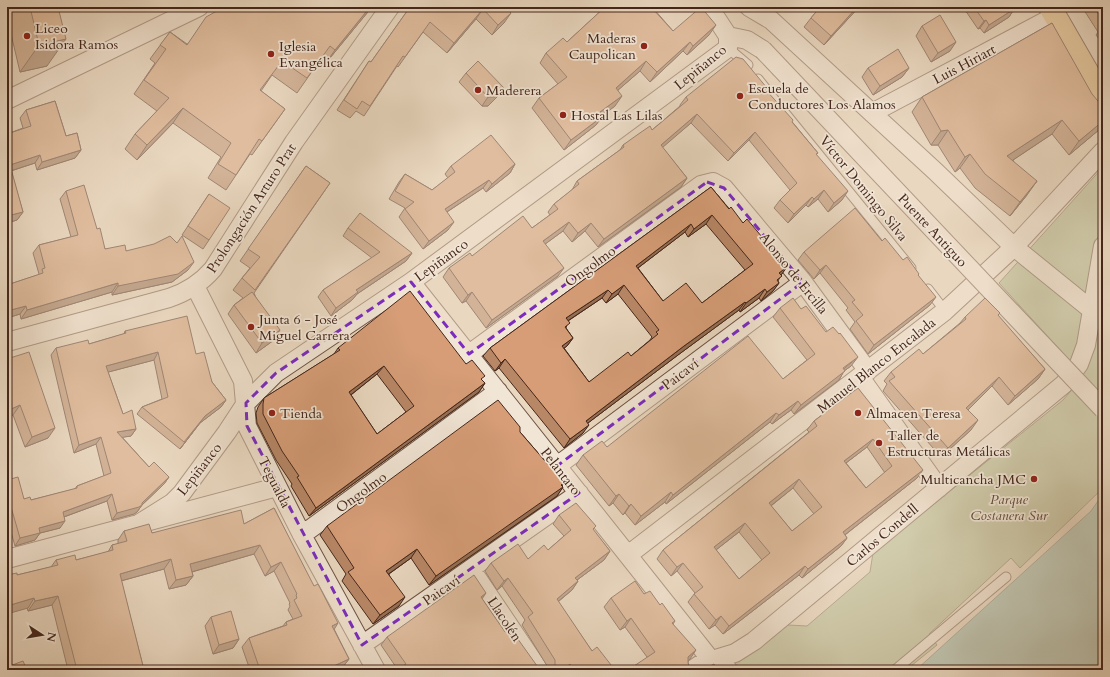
<svg xmlns="http://www.w3.org/2000/svg" width="1110" height="677" viewBox="0 0 1110 677" font-family="Cardo,serif">
<style>
.green{fill:#b4bf94;stroke:#7c7258}
.water{fill:#98baad;stroke:#767f73}
.lines{fill:none;stroke-linecap:round;stroke-linejoin:round}
.lane-casing{stroke:#6d5244;stroke-width:11}
.street-casing{stroke:#6d5244;stroke-width:20}
.primary-casing{stroke:#44261b;stroke-width:24}
.lane{stroke:#f1e5d5;stroke-width:9}
.street{stroke:#f1e5d5;stroke-width:18}
.primary{stroke:#e4bc80;stroke-width:22}
.street-bridge-casing{stroke:#6d5244;stroke-width:20;stroke-linecap:butt}
.street-bridge{stroke:#f1e5d5;stroke-width:18}
.wall{fill:#b88766;stroke:#44261b;fill-rule:evenodd}
.shaded-wall{fill:#966e53;stroke:#44261b}
.building{fill:#d69d77;stroke:#44261b;fill-rule:evenodd}
.marked{fill:none;stroke:#7b2cbf;stroke-width:3;stroke-dasharray:8 5;stroke-linejoin:round}
.poi-dot{fill:#8f2418;stroke:#f1e5d5;stroke-width:1.5}
.labels{text-anchor:middle;stroke-width:3.5;stroke-linejoin:round;paint-order:stroke}
.poi-label{font-size:14px;fill:#44261b;stroke:#f1e5d5;text-anchor:start}
.street-label{font-size:14px;fill:#44261b;stroke:#f1e5d5}
.park-label{font-size:14px;font-style:italic;fill:#604c39;stroke:#f1e5d5}
</style>
<rect width="100%" height="100%" fill="#e9d7bf"/>
<filter id="stains"><feTurbulence type="fractalNoise" baseFrequency=".005" numOctaves="4"/><feColorMatrix values="0 0 0 0 .2 0 0 0 0 .09 0 0 0 0 .02 0 0 0 .5 -.17"/></filter>
<radialGradient id="worn" r=".72"><stop offset=".6" stop-color="#630" stop-opacity="0"/><stop offset="1" stop-color="#630" stop-opacity=".3"/></radialGradient>
<path class="green" d="M1103,167V488L1020,568L1011,558L929,634L937,645L906,670H725L788,625L807,626L870,572L873,553L1063,400L1084,376L999,283Z"/>
<path class="water" d="M1103,494V670H916L1091,511Z"/>
<g class="lines">
<defs>
<path id="lane" d="M728,48L748,65
M758,79L777,103
M785,113L911,268
M928,289L945,311
M723,657L734,670
M895,670L1006,577"/>
<path id="street" d="M749,7L771,20L935,171L1014,247L1093,311
M728,36L747,40L763,50
M7,100L199,7
M872,113L1055,16
M411,282L711,660
M195,286L243,381L247,426L302,535L376,670
M7,342L169,298C187,292 201,283 213,269L294,142L390,7
M469,354L701,185L713,182L724,188L803,282L868,371
M860,377L939,488
M557,466L803,282
M140,523L172,503L182,493L227,432L246,403L276,373L411,282L728,48V36L709,7
M302,535L498,391
M628,555L945,311L1014,247L1103,151
M7,559L277,487
M471,569L539,670
M362,645L579,493
M692,670L702,663L735,653L754,641L1064,384L1079,364L1086,345L1103,246"/>
<path id="primary" d="M1050,7L1103,99"/>
</defs>
<use href="#lane" class="lane-casing"/>
<use href="#street" class="street-casing"/>
<use href="#primary" class="primary-casing"/>
<use href="#lane" class="lane"/>
<use href="#street" class="street"/>
<use href="#primary" class="primary"/>
<defs>
<path id="street-bridge" d="M763,50L1103,409"/>
</defs>
<use href="#street-bridge" class="street-bridge-casing"/>
<use href="#street-bridge" class="street-bridge"/>
</g>
<path class="wall" d="M7,7H58L47,66L20,72L7,17Z
M372,7L325,64L320,60L297,93L272,75L261,91L285,109L252,155L250,154L226,190L208,178L221,157L173,123L137,160L125,149L135,134L157,111L134,94L155,63L150,59L170,32L187,44Z
M410,7H505L504,23L492,35L476,19L447,53L423,32L398,67L397,66L364,116L356,111L350,118L337,110L369,61L371,62Z
M605,7H654L653,8L673,31L709,35L687,55L683,51L650,82L640,71L618,90L615,106L602,115L596,125L564,150L532,108L539,98L558,84L540,63L546,53L567,42Z
M820,7H859L824,45L804,27L811,18Z
M963,7H1013L1014,9L1009,17L984,33L980,28L978,29Z
M1082,7H1103V44L1096,35L1098,32Z
M1052,23L1100,129L1069,155L1052,134L1013,160L1027,195L1010,216L975,188L960,168L955,172L938,145H931L912,112L922,97Z
M922,26L950,51L931,62L916,36Z
M868,68H909L902,77L873,95L862,77Z
M466,73L497,97L488,106H482L459,82Z
M765,89L818,153L816,155L842,200L828,212L818,199L808,207L806,205L788,223L774,208L780,200L790,190L749,140L728,161L691,123L662,147L687,178L681,187L598,247L585,231L572,242L563,231L545,244L558,276L486,328L466,301L462,303L443,277L449,268L472,256L532,228L550,215L548,212L554,204L572,190L577,181L620,150L623,145L652,130L680,106V105L686,97Z
M55,101L66,136L77,133L81,150L75,158L37,170L35,163L11,171L23,212L17,220L7,223V134L23,128L20,118L26,110Z
M515,164L510,173L486,192L483,188L447,212L448,230L423,249L399,217L405,208L389,199L399,182L405,174L432,190L448,178L445,174L451,166Z
M306,166L330,183L254,293L274,340L256,353L228,314L234,305L243,298L233,290L242,278L250,268L240,261Z
M711,187L729,209L787,267L781,275L778,281L779,283L773,291L761,301L759,298L740,312L739,310L678,355L588,423L583,433L564,448L499,368L495,371L483,356L490,348ZM706,224L745,270L702,303L663,301L638,268L685,232L688,237ZM618,294L652,337L650,340L631,356L589,382L564,348L567,346L573,338L566,328L568,321L602,298L606,303Z
M66,191L97,229L105,249L126,251L188,270L172,282L112,295V292L21,319L20,314L7,318V285L38,275L39,274L33,253L39,245L71,237L60,199Z
M209,194V240L203,249L182,235Z
M348,228L412,253L406,261L357,294L352,300L331,316L318,297L323,290L372,258L343,236Z
M882,241L903,260L918,275L930,305L868,354L850,329L855,322L846,310L848,308L820,273L814,279L798,260L804,252Z
M780,308L801,309L851,366L844,371L839,380L794,414L791,410L772,424L770,422L666,504L665,502L635,525L625,513L623,515L613,503L609,506L576,465L583,455L607,447L783,379L807,360L773,317Z
M998,316L1045,369L1038,379L1008,405L992,386L968,410L971,430L941,457L883,391L887,384L884,381L891,372L923,354L960,323L965,317Z
M125,331L196,354L212,382L226,400L221,407L200,423L180,449L137,414L142,407L162,399L154,360L108,372L123,414L136,429L131,436L122,437L149,467L169,477L164,484L142,505L137,512L134,514L112,520L107,501L64,517L60,528L40,533L35,540L15,546L7,518V480L24,499L31,500L75,489L77,486L104,476L96,444L74,453L51,355L56,348L89,344L124,334Z
M338,348L466,364L485,383L479,392L309,516L291,486L292,484L276,460L257,423L256,413L258,407L264,398L334,354ZM377,374L406,412L377,434L351,395Z
M7,356L48,438L25,447L13,415L7,418Z
M858,388L917,478L845,535L847,538L841,546L802,578L799,575L723,634L715,625L709,629L688,602L695,593L677,571L671,576L657,559L663,550L809,432L807,430L814,421ZM867,447L885,473L866,488L846,463ZM793,488L814,514L792,531L771,506ZM739,532L762,560L739,579L716,550Z
M520,432L564,483L562,486L563,487L557,496L429,585L411,558L389,574L399,606L373,624L342,581L346,574L320,535L327,526Z
M274,508L349,659L342,668L339,670H250L242,647L249,638L283,626L286,622L293,619L288,610L290,606L289,604L290,603L274,571L265,576L254,554L192,572L193,576L186,585L169,589L164,569L121,581L144,670H68L52,605L28,611L17,575L51,567L56,560H76L108,552L112,545L118,544V540L124,531L152,533L244,524Z
M559,515L593,530L610,551L604,560L577,580L578,581L572,590L558,602L592,651L615,670H549V669L522,625L525,620L502,586L497,590L485,571L491,563L528,559L548,550L564,536L553,524Z
M644,594L660,605L675,621L673,624L690,659L688,660V663L690,668L647,657L625,627L620,630L604,607L611,598Z
M482,599L505,632L540,670H398L381,645L387,637Z
M211,617L239,639L233,648L213,654L205,626Z"/>
<path class="shaded-wall" d="M370,7H372L325,64L335,50Z
M857,7H859L824,45L831,36Z
M483,9L476,19L447,53L454,43Z
M1014,9L1009,17L984,33L989,25Z
M511,13L504,23L492,35L498,25Z
M986,20L980,28L978,29L984,21Z
M716,25L709,35L687,55L693,46Z
M66,39L47,66L20,72L39,45Z
M690,42L683,51L650,82L657,72Z
M956,42L950,51L931,62L938,53Z
M646,61L640,71L609,98L616,88Z
M909,68L902,77L873,95L880,86Z
M504,88L497,97L488,106H482L488,97Z
M622,96L615,106L594,122L600,112Z
M183,108L173,123L137,160L147,145Z
M697,114L691,123L655,154L661,145Z
M603,116L596,125L564,150L571,140Z
M1062,120L1052,134L998,170L1007,156Z
M1103,121V125L1100,129L1069,155L1079,141Z
M948,130L938,145H931L941,131Z
M755,132L749,140L728,161L734,153Z
M81,150L75,158L37,170L42,162Z
M970,154L960,168L955,172L965,157Z
M40,155L35,163L7,172L10,165Z
M515,164L510,173L486,192L492,184Z
M687,178L681,187L598,247L604,239Z
M489,180L483,188L439,217L445,209Z
M1037,181L1027,195L1010,216L1020,202Z
M824,190L818,199L808,207L814,199Z
M848,191L842,200L828,212L834,203Z
M812,197L806,205L788,223L794,214Z
M23,212L17,220L7,223V216Z
M712,215L706,224L688,237L694,229Z
M454,222L448,230L423,249L429,241Z
M569,222L563,231L537,250L543,241Z
M591,223L585,231L572,242L578,233Z
M691,224L685,232L630,274L636,266Z
M412,253L406,261L357,294L352,300L331,316L336,308L356,290Z
M194,262L188,270L172,282L112,295L118,286Z
M826,265L820,273L814,279L820,270Z
M787,267L781,275L779,273Z
M564,268L558,276L486,328L492,320Z
M118,283L112,292L21,319L27,310Z
M779,283L773,291L761,301L767,292Z
M624,285L618,294L606,303L612,294Z
M765,289L759,298L740,312L746,303Z
M608,290L602,298L560,326L566,318Z
M472,292L466,301L462,303L468,295Z
M936,297L930,305L868,354L874,345Z
M745,302L739,310L678,355L580,429L586,421L684,346Z
M26,306L20,314L7,318V311Z
M280,330L274,340L256,353L262,343Z
M573,338L567,346L556,354L562,346Z
M158,352L154,360L101,374L106,366Z
M858,357L851,366L844,371L839,380L794,414L801,405Z
M505,359L499,368L495,371L501,363Z
M384,366L377,374L343,401L349,392Z
M1045,369L1038,379L1008,405L1015,396Z
M999,377L992,386L960,418L966,408Z
M485,383L479,392L309,516L316,508Z
M226,400L221,407L200,423L180,449L205,416Z
M798,401L791,410L772,424L779,415Z
M20,405L13,415L7,418V412L9,410Z
M776,413L770,422L666,504L673,495Z
M978,420L971,430L941,457L948,448Z
M589,425L583,433L564,448L570,439Z
M55,428L48,438L25,447L32,437Z
M136,429L131,436L112,439L117,432Z
M101,437L96,444L74,453L79,445Z
M873,439L867,447L838,469L844,461Z
M923,470L917,478L837,541L843,532Z
M169,477L164,484L142,505L137,512L134,514L112,520L117,513L142,503Z
M799,479L793,488L763,512L769,503Z
M564,483L559,489L563,487L557,496L429,585L436,576Z
M671,492L665,502L635,525L641,516Z
M112,494L107,501L58,519L63,512Z
M619,494L613,503L609,506L616,496Z
M631,504L625,513L623,515L629,506Z
M11,507L7,512V508Z
M65,521L60,528L40,533L35,540L15,546L20,538L39,528Z
M745,523L739,532L708,556L714,547Z
M847,538L841,546L802,578L808,569Z
M260,545L254,554L184,574L190,564Z
M417,549L411,558L380,580L386,571Z
M610,551L604,560L569,586L575,578Z
M171,559L164,569L113,583L120,574Z
M281,562L274,571L265,576L271,567Z
M683,563L677,571L671,576L677,567Z
M805,566L799,575L723,634L729,626Z
M193,576L186,585L169,589L176,580Z
M508,578L502,586L497,590L504,581Z
M578,581L572,590L550,608L557,599Z
M486,593L480,602L481,597Z
M58,596L52,605L28,611L35,601Z
M405,597L399,606L373,624L380,615Z
M34,598L28,608L7,614V606Z
M721,616L715,625L709,629L716,620Z
M631,618L625,627L620,630L627,621Z
M338,623L332,633V626Z
M239,639L233,648L213,654L219,645Z
M696,650L690,659L682,666L688,657Z
M349,659L342,668L339,670H325Z
M570,664L566,670H562Z"/>
<path class="building" d="M30,7H58L66,39L39,45Z
M224,7H370L335,50L330,46L307,78L282,61L260,90L285,109L262,141L259,139L236,175L218,164L231,143L183,108L147,145L135,134L169,98L144,80L166,49L160,45L170,32L187,45L206,17Z
M410,7H505L511,13L498,25L483,9L454,43L430,22L405,57L403,56L370,106L362,101L357,109L344,100L369,61L371,62Z
M605,7H651L673,31L701,7L716,25L693,46L690,42L657,72L646,61L616,88L622,96L600,112L603,116L571,140L539,98L567,77L546,53L563,38L567,42Z
M820,7H857L831,36L811,18Z
M974,7H1013L1014,9L989,25L986,20L984,21Z
M1094,7H1103V21Z
M940,15L956,42L938,53L922,26Z
M1052,23L1092,94L1103,107V121L1079,141L1062,120L1007,156L1037,181L1020,202L985,174L970,154L965,157L948,130L941,131L922,97Z
M898,49L909,68L880,86L868,68Z
M736,57L743,59L767,88L765,89L793,120L792,122L818,153L816,154L848,191L834,203L824,190L814,199L812,197L794,214L780,200L797,183L755,132L734,153L697,114L661,145L687,178L604,239L591,223L578,233L569,222L543,241L564,268L492,320L472,292L468,295L449,268L470,253L472,256L523,216L532,228L558,209L554,204L579,184L577,181L624,147L623,145L637,135L650,126L652,130L688,100L686,97Z
M478,61L504,88L495,97H488L466,73Z
M55,101L66,136L77,133L81,150L42,162L40,155L10,165L23,212L7,216V134L31,126L26,110Z
M491,135L515,164L492,184L489,180L445,209L454,222L429,241L405,209L414,202L395,191L405,174L432,190L455,172L451,166Z
M306,166L330,183L255,290L242,278L260,257L248,249Z
M84,185L97,229L100,228L105,249L125,245L126,251L154,244L170,236L177,243L182,236L194,262L178,274L118,286V283L27,310L26,306L7,311V285L43,273L42,269L45,268L39,245L78,235L66,191Z
M711,187L729,209L731,207L743,223L747,219L787,267L779,273L782,276L777,280L779,283L767,292L765,289L746,303L745,302L684,346L586,421L589,425L570,439L505,359L501,363L490,348ZM712,215L753,264L702,303L686,283L663,301L636,266L691,224L694,229ZM624,285L659,330L656,332L658,334L631,356L628,352L589,382L562,346L573,338L565,327L570,323L566,318L608,290L612,294Z
M209,194L230,208L209,240L188,226Z
M855,208L882,241L885,238L903,260L907,257L919,274L918,275L936,297L874,345L856,321L863,315L852,302L855,300L826,265L820,270L804,252Z
M360,213L412,253L356,290L358,292L336,308L323,290L380,252L348,228Z
M410,291L466,364L472,360L485,376L481,379L485,383L316,508L297,477L299,476L282,451L263,414V404L264,398L340,350L338,348ZM384,366L414,406L377,434L349,392Z
M252,292L280,330L262,343L234,305Z
M793,298L801,309L806,306L826,332L833,327L839,334L840,333L858,357L843,368L845,371L801,405L798,401L779,415L776,413L673,495L671,492L641,516L631,504L629,506L619,494L616,496L583,455L602,441L607,447L748,336L783,379L815,354L780,308Z
M985,298L1000,313L998,315L1045,369L1015,396L999,377L966,408L978,420L948,448L889,381L895,377L891,372L919,349L923,354L966,319L965,317Z
M187,316L196,354L204,352L212,382L226,400L205,416L184,442L142,407L168,397L158,352L106,366L123,414L132,410L136,429L117,432L149,467L154,462L169,477L142,503V505L139,507L117,513L112,494L63,512L65,521L39,528L40,533L20,538L11,507L7,508V480L18,477L24,499L30,497L31,500L77,488V486L111,473L101,437L79,445L56,348L88,340L89,344L126,333L125,331Z
M29,352L55,428L32,437L20,405L9,410L7,406V356H9L10,358Z
M858,388L923,470L843,532L847,538L808,569L805,566L729,626L721,616L716,620L694,594L703,587L683,563L677,567L663,550L817,426L814,421ZM873,439L892,466L866,488L844,461ZM799,479L822,507L792,531L769,503ZM745,523L770,553L739,579L714,547Z
M498,400L520,427V432L564,483L561,485L563,487L436,576L417,549L386,571L405,597L380,615L348,572L354,568L327,526Z
M576,503L596,526L593,529L610,551L575,578L578,581L557,599L592,651L597,647L615,670H575L570,664L562,670H551L555,666V660L528,617L533,613L508,578L504,581L491,563L518,544L528,559L544,545L548,550L571,530L559,515Z
M274,508L314,586L318,584L338,623L332,626L349,659L325,670H287V668L282,670H260L249,638L287,625L286,622L302,616L294,600L297,598L296,595L297,594L281,562L271,567L260,545L190,564L193,576L176,580L171,559L120,574L144,670H77L58,596L35,601L34,598L7,606V575L17,573V575L58,565L56,560L75,555L76,560L113,550L112,545L127,541L124,531L149,524L152,533L241,510L244,524Z
M474,575L486,593L481,597L505,632L510,628L540,670H401L400,668L406,664L387,637Z
M635,581L644,594L650,591L660,605L662,603L675,621L672,623L696,650L688,657V663L690,668L695,670H628L655,652L631,618L627,621L611,598Z
M231,611L239,639L219,645L211,617Z
M23,661L27,670H7V667Z
M714,664L718,670H702Z"/>
<path d="M0 0H1110V677H0ZM707,182L724,188L803,282L557,466L579,493L362,645L247,426L246,403L276,373L411,282L469,354Z" fill="#e9d7bf" fill-opacity=".55" fill-rule="evenodd"/>
<path class="marked" d="M707,182L724,188L803,282L557,466L579,493L362,645L247,426L246,403L276,373L411,282L469,354Z"/>
<g class="poi-dot">
<circle cx="27" cy="36" r="4"/>
<circle cx="644" cy="46" r="4"/>
<circle cx="271" cy="54" r="4"/>
<circle cx="478" cy="90" r="4"/>
<circle cx="740" cy="96" r="4"/>
<circle cx="563" cy="115" r="4"/>
<circle cx="251" cy="327" r="4"/>
<circle cx="272" cy="413" r="4"/>
<circle cx="858" cy="413" r="4"/>
<circle cx="879" cy="443" r="4"/>
<circle cx="1034" cy="479" r="4"/>
</g>
<g class="labels">
<g class="poi-label">
<text x="35" y="33">Liceo<tspan x="35" dy="16">Isidora Ramos</tspan></text>
<text x="636" y="43" text-anchor="end">Maderas<tspan x="636" dy="16">Caupolican</tspan></text>
<text x="279" y="51">Iglesia<tspan x="279" dy="16">Evangélica</tspan></text>
<text x="748" y="93">Escuela de<tspan x="748" dy="16">Conductores Los Alamos</tspan></text>
<text x="486" y="95">Maderera</text>
<text x="571" y="120">Hostal Las Lilas</text>
<text x="259" y="324">Junta 6 - José<tspan x="259" dy="16">Miguel Carrera</tspan></text>
<text x="280" y="418">Tienda</text>
<text x="866" y="418">Almacen Teresa</text>
<text x="887" y="440">Taller de<tspan x="887" dy="16">Estructuras Metálicas</tspan></text>
<text x="1026" y="484" text-anchor="end">Multicancha JMC</text>
</g>
<g class="street-label">
<text transform="translate(964 64) rotate(-28)" y="5">Luis Hiriart</text>
<text transform="translate(700 67) rotate(-39)" y="5">Lepiñanco</text>
<text transform="translate(864 188) rotate(51)" y="5">Víctor Domingo Silva</text>
<text transform="translate(251 208) rotate(-57)" y="5">Prolongación Arturo Prat</text>
<text transform="translate(933 230) rotate(47)" y="5">Puente Antiguo</text>
<text transform="translate(441 260) rotate(-36)" y="5">Lepiñanco</text>
<text transform="translate(590 266) rotate(-36)" y="5">Ongolmo</text>
<text transform="translate(794 273) rotate(51)" y="5">Alonso de Ercilla</text>
<text transform="translate(876 365) rotate(-38)" y="5">Manuel Blanco Encalada</text>
<text transform="translate(680 374) rotate(-37)" y="5">Paicaví</text>
<text transform="translate(199 469) rotate(-52)" y="5">Lepiñanco</text>
<text transform="translate(561 471) rotate(52)" y="5">Pelantaro</text>
<text transform="translate(275 482) rotate(63)" y="5">Tegualda</text>
<text transform="translate(361 492) rotate(-36)" y="5">Ongolmo</text>
<text transform="translate(882 535) rotate(-40)" y="5">Carlos Condell</text>
<text transform="translate(441 590) rotate(-35)" y="5">Paicaví</text>
<text transform="translate(505 619) rotate(56)" y="5">Llacolén</text>
</g>
<g class="park-label">
<text x="1009" y="504">Parque<tspan x="1009" dy="16">Costanera Sur</tspan></text>
</g>
</g>
<rect width="1110" height="677" fill="none" stroke="#e9d7bf" stroke-width="24"/>
<rect x="8" y="8" width="1094" height="661" fill="none" stroke="#44261b" stroke-width="2"/>
<rect x="12" y="12" width="1086" height="653" fill="none" stroke="#44261b"/>
<g transform="translate(42 635) rotate(102)" stroke="#f1e5d5" stroke-width="3" paint-order="stroke">
<path d="M0-3L7 15L0 10L-7 15Z" fill="#44261b"/>
<text y="-6" font-size="11" font-weight="bold" text-anchor="middle" fill="#44261b">N</text>
</g>
<rect width="100%" height="100%" filter="url(#stains)"/>
<rect width="100%" height="100%" fill="url(#worn)"/>
</svg>
